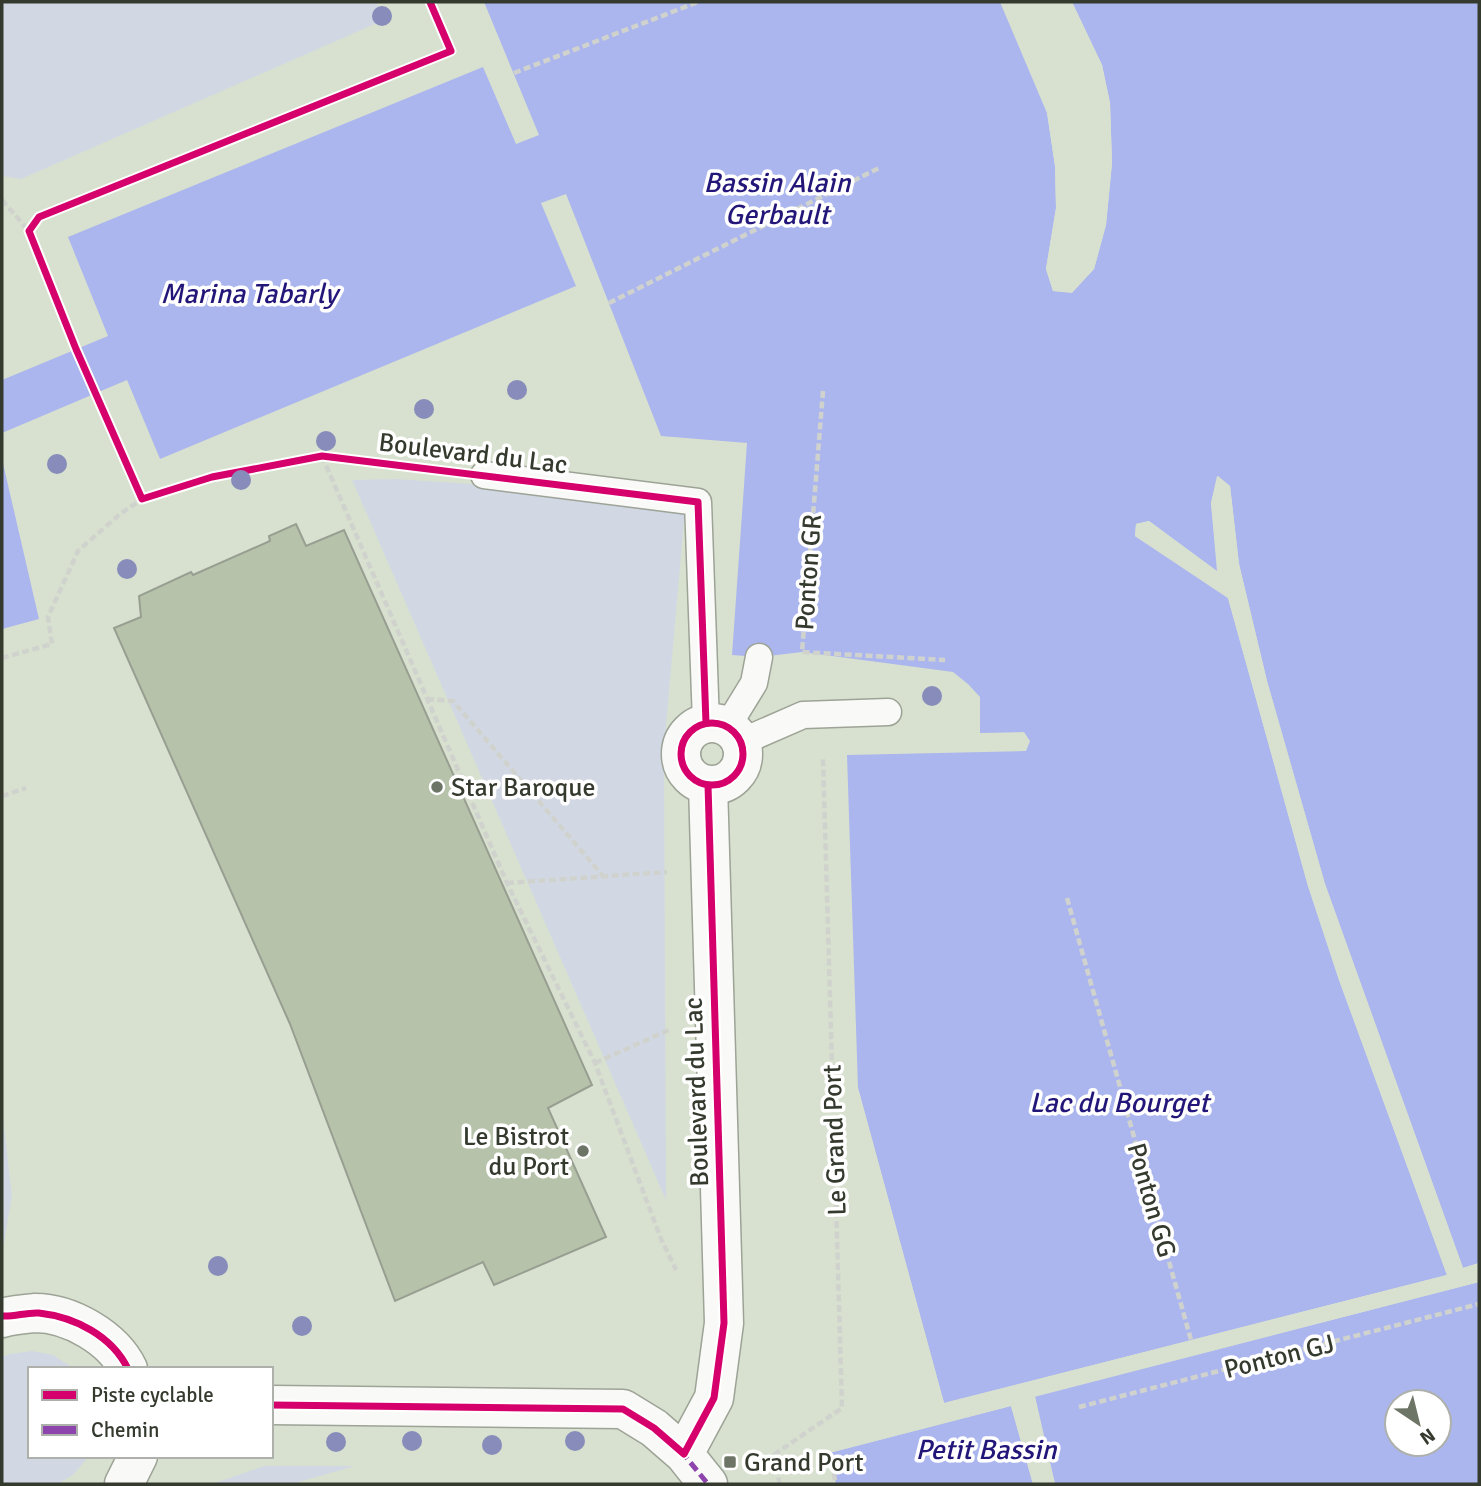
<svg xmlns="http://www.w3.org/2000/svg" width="1481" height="1486" viewBox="0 0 1481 1486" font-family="Signika,sans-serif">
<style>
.green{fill:#d1d8e4}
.water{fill:#acb6ee;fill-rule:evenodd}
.pier{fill:#d8e1cf}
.building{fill:#b6c3aa;stroke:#989e91;stroke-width:2}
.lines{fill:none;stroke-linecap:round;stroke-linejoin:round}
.lane-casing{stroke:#9da396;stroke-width:29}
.street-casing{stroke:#9da396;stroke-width:41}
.secondary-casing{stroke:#9da396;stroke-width:41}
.path{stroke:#d0d3cd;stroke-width:4.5;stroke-dasharray:7 3.5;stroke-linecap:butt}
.lane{stroke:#f9faf8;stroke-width:26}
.street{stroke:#f9faf8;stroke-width:38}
.secondary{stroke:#f9faf8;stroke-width:38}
.quiet{stroke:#8e44ad;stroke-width:5;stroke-dasharray:10 5;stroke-linecap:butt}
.cycleway-casing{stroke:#fff;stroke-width:11}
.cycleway{stroke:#d6006c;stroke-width:7}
.tree{fill:#878cba}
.poi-dot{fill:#6d7566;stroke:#fff;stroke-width:2.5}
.labels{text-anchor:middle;stroke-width:7;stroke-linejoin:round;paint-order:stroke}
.street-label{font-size:26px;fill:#343b2e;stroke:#fff}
.poi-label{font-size:26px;fill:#343b2e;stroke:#fff;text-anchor:start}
.water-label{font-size:28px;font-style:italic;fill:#231679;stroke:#fff}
</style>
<rect width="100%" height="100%" fill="#d8e1cf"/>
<path class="green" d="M2,2H376L384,20L21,179L2,176Z
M395,479L531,488L685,509L664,749L666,1200L352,480Z
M2,1109L12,1196L2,1254Z
M32,1351L53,1355L75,1369H30V1456H89L74,1474L58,1484H2V1357L10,1354Z
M264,1466H355L292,1484H212Z"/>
<path class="water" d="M484,2H1001L1047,112L1055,166L1056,208L1046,269L1053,291L1072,292L1094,269L1106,225L1112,163L1110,103L1102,65L1072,2H1479V1263L1463,1268L1325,884L1267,681L1239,564L1230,486L1218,476L1211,503L1218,572L1149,521L1136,524L1135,536L1228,598L1308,886L1339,980L1447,1275L944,1403L858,1088L847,755L1026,751L1030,741L1024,732L980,733V697L968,684L953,672L802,652L759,657L732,655L747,443L661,436L566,194L541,203L576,286L160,459L127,380L2,433V380L108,336L68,237L483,67L516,144L539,135Z
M2,459L39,619L2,629Z
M1479,1282V1484H1055L1034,1397ZM1397,1402H1439V1444H1397Z
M1011,1406L1033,1484H836L829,1453Z"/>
<path class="pier" d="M1000,2H1005L1051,112L1058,166L1059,208L1049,269L1056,288L1071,289L1091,268L1103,224L1108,163L1107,103L1099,66L1068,2H1072L1102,65L1110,103L1112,163L1106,225L1094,269L1072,293L1053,291L1046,269L1056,208L1055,166L1047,113Z
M1217,476L1230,486L1239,564L1267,681L1325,884L1463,1268L1479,1263V1267L1463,1271L1459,1269L1322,885L1263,682L1235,565L1227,488L1219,482L1215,503L1221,572L1219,575H1216L1149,525L1139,527V534L1231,597L1311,885L1342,979L1450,1276L1448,1279L943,1407L941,1404L860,1106L858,1088L944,1403L1447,1275L1339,980L1308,886L1228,598L1135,536L1136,524L1149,521L1217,571L1211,503Z
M1479,1278V1282L1035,1396L1055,1484H1052L1031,1397L1033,1393Z
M1012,1403L1015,1405L1037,1484H1033L1011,1406L829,1453L832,1449Z"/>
<path class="building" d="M296,524L306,546L344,530L592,1085L548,1108L606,1237L494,1285L483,1262L395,1301L290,1024L114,628L141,617L139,596L191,572L193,575L270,541L269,536Z"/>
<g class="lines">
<defs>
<path id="lane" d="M484,475L698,502L706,723
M727,727L754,683L759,657
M741,742L803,715L888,712"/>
<path id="street" d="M681 754a31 31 0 1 1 62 0a31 31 0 1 1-62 0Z
M271,1405L623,1409L654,1428L684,1454L708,1484
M684,1454L714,1398L724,1323L708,785"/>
<path id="secondary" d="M2,1318C12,1315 24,1314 35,1313C70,1313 113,1338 128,1369
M124,1484L138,1456"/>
</defs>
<use href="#lane" class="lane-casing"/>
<use href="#street" class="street-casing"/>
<use href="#secondary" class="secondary-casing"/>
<path class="path" d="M514,73L698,2
M2,200L29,231L76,349L142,499
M29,231L39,217L451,51L430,2
M609,303L879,168
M823,391L802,652L945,660
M322,456L507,883L595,1063L661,1239L676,1270
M2,658L52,644L48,617L78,551L120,514L142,499L212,477L322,456L449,471
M427,699L453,701L603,876
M2,796L26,788
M507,883L667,872
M1067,898L1191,1340
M595,1063L671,1029
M1079,1407L1479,1304
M829,1453L836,1484
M780,1484L772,1456L842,1408L823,758"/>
<use href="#lane" class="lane"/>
<use href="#street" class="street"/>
<use href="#secondary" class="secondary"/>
<path class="quiet" d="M681,1451L708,1484"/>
<defs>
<path id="cycleway" d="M430,2L451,51L39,217L29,231L76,349L142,499L212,477L322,456L698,502L706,723
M681 754a31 31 0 1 1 62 0a31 31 0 1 1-62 0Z
M2,1316C14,1317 27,1312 39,1313C75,1317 112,1336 128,1369
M271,1405L623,1409L654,1428L684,1454L714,1398L724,1323L708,785"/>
</defs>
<use href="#cycleway" class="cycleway-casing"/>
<use href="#cycleway" class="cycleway"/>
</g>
<g class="tree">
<circle cx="382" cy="16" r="10"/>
<circle cx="517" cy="390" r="10"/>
<circle cx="424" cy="409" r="10"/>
<circle cx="326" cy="441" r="10"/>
<circle cx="57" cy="464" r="10"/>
<circle cx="241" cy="480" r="10"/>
<circle cx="127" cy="569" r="10"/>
<circle cx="932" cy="696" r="10"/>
<circle cx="218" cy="1266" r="10"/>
<circle cx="302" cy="1326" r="10"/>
<circle cx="412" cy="1441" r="10"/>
<circle cx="575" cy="1441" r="10"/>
<circle cx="336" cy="1442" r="10"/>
<circle cx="492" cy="1445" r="10"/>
</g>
<g class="poi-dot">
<circle cx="437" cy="787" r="7"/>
<circle cx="583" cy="1151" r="7"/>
<rect x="723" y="1455" width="14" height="14" rx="3.5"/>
</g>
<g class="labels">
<g class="street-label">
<text transform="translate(473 453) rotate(7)" y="9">Boulevard du Lac</text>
<text transform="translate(808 572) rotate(-86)" y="9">Ponton GR</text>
<text transform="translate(696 1092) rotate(-92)" y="9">Boulevard du Lac</text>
<text transform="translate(834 1140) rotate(-92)" y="9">Le Grand Port</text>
<text transform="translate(1152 1200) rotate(74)" y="9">Ponton GG</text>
<text transform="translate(1279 1356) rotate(-14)" y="9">Ponton GJ</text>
</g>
<g class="poi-label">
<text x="451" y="796">Star Baroque</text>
<text x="569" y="1145" text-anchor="end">Le Bistrot<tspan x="569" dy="30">du Port</tspan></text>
<text x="744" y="1471">Grand Port</text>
</g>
<g class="water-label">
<text x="777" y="192">Bassin Alain<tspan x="777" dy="32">Gerbault</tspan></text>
<text x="249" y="303">Marina Tabarly</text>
<text x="1119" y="1112">Lac du Bourget</text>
<text x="986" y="1459">Petit Bassin</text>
</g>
</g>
<rect width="1481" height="1486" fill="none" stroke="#343b2e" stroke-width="7"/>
<rect x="28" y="1367" width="245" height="91" fill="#ffffff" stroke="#aeb1ab" stroke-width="2"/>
<rect x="42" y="1390" width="35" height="10" fill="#d6006c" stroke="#aeb1ab" stroke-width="2"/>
<text x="91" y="1402" font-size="21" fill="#343b2e">Piste cyclable</text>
<rect x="42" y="1425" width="35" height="10" fill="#8e44ad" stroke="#aeb1ab" stroke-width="2"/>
<text x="91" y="1437" font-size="21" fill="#343b2e">Chemin</text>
<g transform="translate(1418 1423) rotate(145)"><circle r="33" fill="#ffffff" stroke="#aeb1ab" stroke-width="2"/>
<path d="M0-5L12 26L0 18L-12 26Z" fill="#6d7566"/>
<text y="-10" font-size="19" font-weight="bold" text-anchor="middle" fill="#343b2e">N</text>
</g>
</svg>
